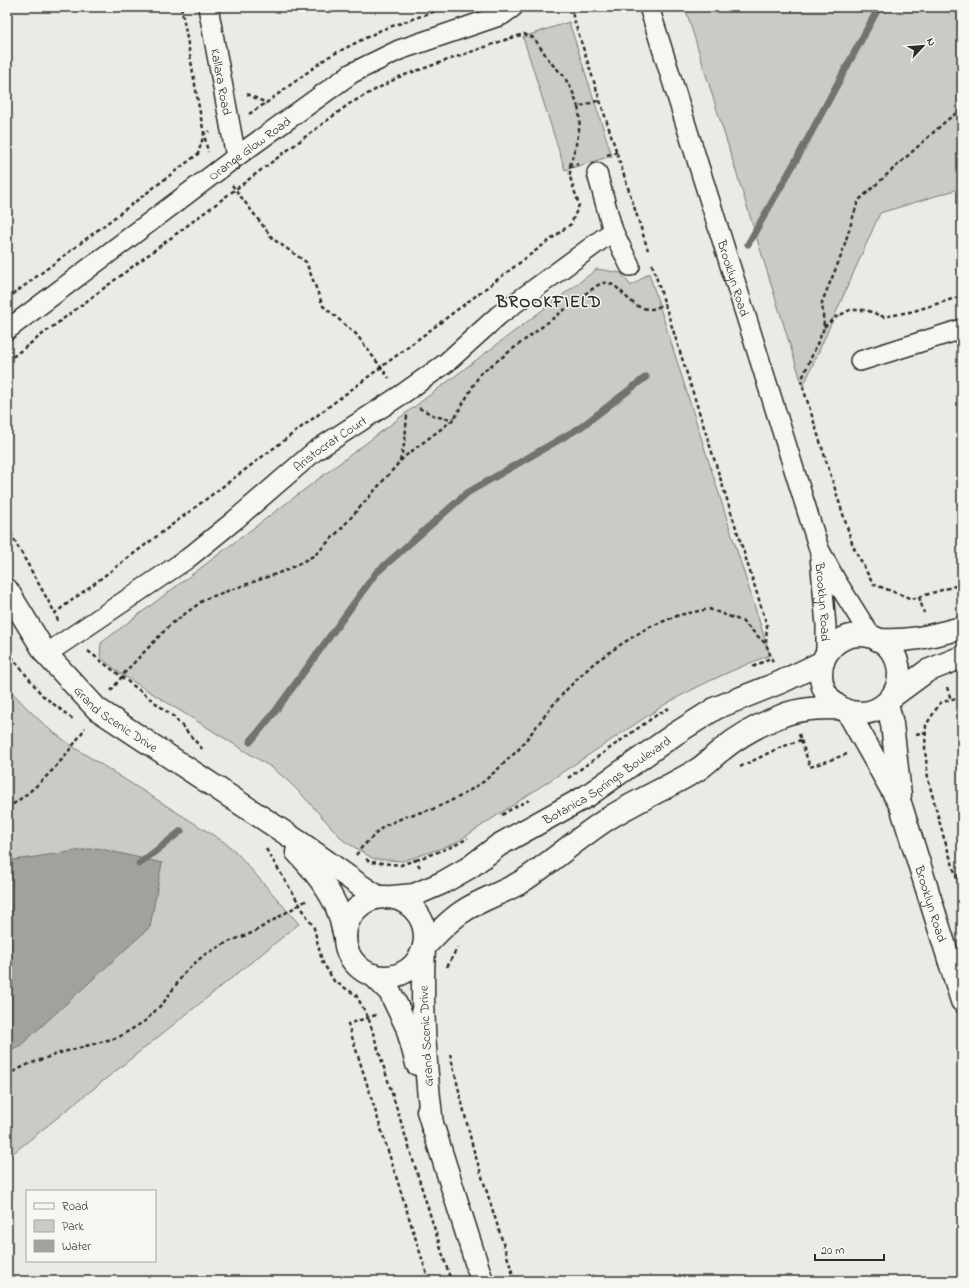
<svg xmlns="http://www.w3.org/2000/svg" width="969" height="1288" viewBox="0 0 969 1288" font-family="'Indie Flower',sans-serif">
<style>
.green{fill:#cacac7;stroke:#7a7a79}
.water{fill:#a1a19e;stroke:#727270}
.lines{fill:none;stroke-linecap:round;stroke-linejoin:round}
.stream{stroke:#727270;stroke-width:7}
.street-casing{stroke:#2b2b2b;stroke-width:22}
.secondary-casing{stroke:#2b2b2b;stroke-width:25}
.path{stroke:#2b2b2b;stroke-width:2.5;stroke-dasharray:4 3;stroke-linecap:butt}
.street{stroke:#f6f6f2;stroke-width:19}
.secondary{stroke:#f6f6f2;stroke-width:22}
.labels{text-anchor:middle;stroke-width:3;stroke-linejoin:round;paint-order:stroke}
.street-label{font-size:13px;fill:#2b2b2b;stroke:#f6f6f2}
.district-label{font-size:17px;font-weight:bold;letter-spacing:1px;fill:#2b2b2b;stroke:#f6f6f2}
</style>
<rect width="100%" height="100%" fill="#eaeae6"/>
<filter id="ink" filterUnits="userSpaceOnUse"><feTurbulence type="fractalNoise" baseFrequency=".025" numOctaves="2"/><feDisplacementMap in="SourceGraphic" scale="8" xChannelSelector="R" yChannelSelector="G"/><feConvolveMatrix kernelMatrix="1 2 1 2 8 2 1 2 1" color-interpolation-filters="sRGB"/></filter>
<g filter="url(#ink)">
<path class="green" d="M685,7H962V188L880,213L803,387Z
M569,22L612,156L565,170L523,37Z
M597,269L621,273L631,286L649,273L770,655C732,670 699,685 664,705L454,844L403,861L374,859L344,841L304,797L289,782L274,769L121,674L100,657L101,643Z
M7,687L29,710L49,729L75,748L224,842L236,852L299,924L7,1158Z"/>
<path class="water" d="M97,848L162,863L150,927L20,1046L7,1051V861Z"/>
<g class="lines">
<path class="stream" d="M748,244L799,155L879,7
M250,742L274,713L376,573L467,493L581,427L646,377
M139,864L181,831"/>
<defs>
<g id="street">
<path id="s1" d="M208,7L236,157"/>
<path id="s2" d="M649,7L819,549L835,579L872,638"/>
<path d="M597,173L613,231L630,266"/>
<path id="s3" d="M7,330L236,157L352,73L399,50L502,15L513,7"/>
<path d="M860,361L962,329"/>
<path id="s4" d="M820,556L826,626V655"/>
<path id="s5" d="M46,654L187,559L235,520L315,451L401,395L446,363L499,315L613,231"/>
</g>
<g id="secondary">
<path id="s6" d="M7,590L46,654L97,709L302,844L358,884L378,897"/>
<circle cx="860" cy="674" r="39"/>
<path d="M878,640C910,642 931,636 962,628"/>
<path d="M893,696L927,671L962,657"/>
<path d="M887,703L892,724L900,795"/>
<path id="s7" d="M848,712L901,806L962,1001"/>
<path d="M297,852C313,869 328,887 337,908C341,917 342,927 345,936"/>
<circle cx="385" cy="937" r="40"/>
<path id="s8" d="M393,897L414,895L442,883L470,867L499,845L587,796L675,734L716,708L781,682L823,662"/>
<path d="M373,975L390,992L407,1027L417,1064"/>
<path d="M428,1111L482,1281"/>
<path d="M432,1125C425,1066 421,1006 424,947C436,935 448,921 462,912C479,900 503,893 521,882C552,862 579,837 609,818C638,800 669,787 697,770C707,764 714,755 723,749C740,735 761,724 781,716C800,708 820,708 841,708"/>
</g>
</defs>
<use href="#street" class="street-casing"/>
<use href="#secondary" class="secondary-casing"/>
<path class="path" d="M181,7C191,55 197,104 208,152
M570,7L648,250
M504,39L505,40L524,34L534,38L551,63L563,75L572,90L578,107
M247,94L266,103L328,57L381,30L447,7
M962,109L947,120L858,201L841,256L822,302L824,328L801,381L853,546L873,584L912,599L962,584
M249,114L266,103
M607,155L617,152
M570,166C575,146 583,128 578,107L600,100
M232,185L273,239L306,262L323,306L356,334L389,378
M652,264L767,625L766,643
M7,299L198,154L204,134L210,131
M824,327L836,317L850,310H866L884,317L914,311L962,296
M7,361L349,104L399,77L505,40
M419,408L437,417L454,419
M400,461L405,441L407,415
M7,527L55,613
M919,597L924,613
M58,621L55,613L571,224L579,205L570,177V167L578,164
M7,651L42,695L74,720
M88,651L174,717L204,751
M753,667L772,657
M947,687L951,700
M111,691L126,671L170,625L205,599L287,570L315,555L340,530L404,457L454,419L480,374L589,291C593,289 598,284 603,283C620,280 627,309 650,309C655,309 660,306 665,304
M962,696L940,703L926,725L925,748L928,779L943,835L962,894
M799,734L810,767L847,754
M916,734L926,732
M740,767L779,748L801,740
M568,778L658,714L671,707
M7,808C39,788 65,759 85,728
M502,815L513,808L529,800
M266,849L314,928L322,961L334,981L356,995L368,1017L451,1281
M356,855L362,847L384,826L407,816L433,809L461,796L483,782L498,769L519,749L553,705L569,687L594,663L620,645L647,628L679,615L709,609L742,621L766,644L773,662
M366,859L370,862L401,865L415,860L420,867
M416,860L454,846L468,838
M447,967L457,948
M376,1015L348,1024L429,1281
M450,1054L473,1148L515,1281
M7,1075L29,1064L60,1053L119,1037L145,1021L164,1002L185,972L204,955L228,942L252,933L307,900"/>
<use href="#street" class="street"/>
<use href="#secondary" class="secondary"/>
</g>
</g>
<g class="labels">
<g class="street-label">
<text dy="5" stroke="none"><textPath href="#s1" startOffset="76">Kallara Road</textPath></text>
<text dy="5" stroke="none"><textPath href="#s3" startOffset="303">Orange Glow Road</textPath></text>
<text dy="5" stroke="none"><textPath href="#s2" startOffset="284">Brooklyn Road</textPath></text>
<text dy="5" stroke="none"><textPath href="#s5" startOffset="354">Aristocrat Court</textPath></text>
<text dy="5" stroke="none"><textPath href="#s4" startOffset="46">Brooklyn Road</textPath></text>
<text dy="5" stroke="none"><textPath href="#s6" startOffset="171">Grand Scenic Drive</textPath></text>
<text dy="5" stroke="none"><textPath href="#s8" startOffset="246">Botanica Springs Boulevard</textPath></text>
<text dy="5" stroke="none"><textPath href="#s7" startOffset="210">Brooklyn Road</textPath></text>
<text transform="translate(425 1036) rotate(-93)" y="5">Grand Scenic Drive</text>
</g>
<g class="district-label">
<text x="549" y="307">BROOKFIELD</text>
</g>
</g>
<rect width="969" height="1288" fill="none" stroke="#f6f6f2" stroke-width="24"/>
<rect x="12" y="12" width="945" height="1264" fill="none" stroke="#2b2b2b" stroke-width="1.5" filter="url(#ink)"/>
<rect x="26" y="1190" width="130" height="72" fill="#f6f6f2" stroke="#a5a5a2"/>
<rect x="34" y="1203" width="20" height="6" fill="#f6f6f2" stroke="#a5a5a2"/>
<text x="62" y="1210" font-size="12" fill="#2b2b2b">Road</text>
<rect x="34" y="1220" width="20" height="12" fill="#cacac7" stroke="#a5a5a2"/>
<text x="62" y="1230" font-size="12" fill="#2b2b2b">Park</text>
<rect x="34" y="1240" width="20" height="12" fill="#a1a19e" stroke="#a5a5a2"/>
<text x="62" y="1250" font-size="12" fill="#2b2b2b">Water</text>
<g transform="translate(923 46) rotate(64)" stroke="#f6f6f2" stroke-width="3" paint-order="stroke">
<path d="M0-3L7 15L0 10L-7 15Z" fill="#2b2b2b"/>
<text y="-6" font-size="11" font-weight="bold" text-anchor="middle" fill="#2b2b2b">N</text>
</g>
<path d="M815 1254v6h69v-6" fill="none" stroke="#2b2b2b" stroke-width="2"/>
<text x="821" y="1254" font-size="12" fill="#2b2b2b" stroke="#f6f6f2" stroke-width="3" paint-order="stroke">20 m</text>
</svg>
